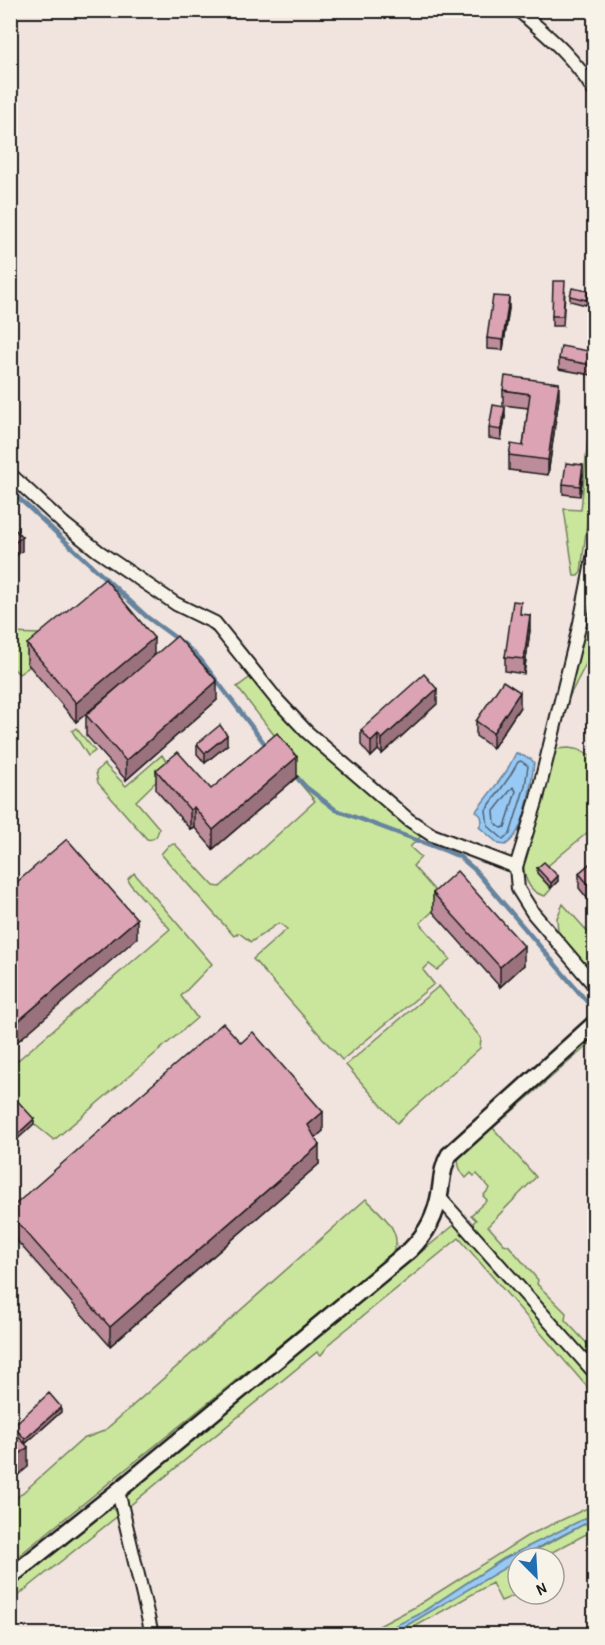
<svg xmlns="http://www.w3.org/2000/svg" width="605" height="1645" viewBox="0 0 605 1645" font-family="'Patrick Hand',sans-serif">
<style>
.green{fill:#cae69d;stroke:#73815c;stroke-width:1.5}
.water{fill:#98c9f4;stroke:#66849e;stroke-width:1.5}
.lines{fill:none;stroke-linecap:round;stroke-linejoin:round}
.shore{stroke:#4e6172;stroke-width:1.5}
.stream{stroke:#66849e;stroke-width:4.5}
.minor-casing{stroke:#1c1c1c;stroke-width:16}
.tertiary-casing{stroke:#1c1c1c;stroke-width:20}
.minor{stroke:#f7f3e8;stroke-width:12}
.tertiary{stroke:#f7f3e8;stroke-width:15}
.wall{fill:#bc8c9b;stroke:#1c1c1c;stroke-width:1.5}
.shaded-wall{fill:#99727e;stroke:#1c1c1c;stroke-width:1.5}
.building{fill:#dba3b4;stroke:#1c1c1c;stroke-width:1.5}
</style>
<rect width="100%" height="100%" fill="#f1e3de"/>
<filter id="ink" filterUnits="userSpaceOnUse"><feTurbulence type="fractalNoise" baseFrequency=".0167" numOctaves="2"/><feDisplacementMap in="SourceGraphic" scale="12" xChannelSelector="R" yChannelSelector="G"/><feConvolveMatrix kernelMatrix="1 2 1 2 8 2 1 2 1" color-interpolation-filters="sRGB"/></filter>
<g filter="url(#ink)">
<path class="green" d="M594,375V467L581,572L578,576H574L564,509L581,510Z
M594,627V648L569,697L584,632Z
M10,633L39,634L27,663L29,667L19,674L14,669L11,671Z
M252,676L422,835L410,847L421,857L413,866L444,901L420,923L450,959L437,970L429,964L423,970L434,984L342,1060L253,959L287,929L279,923L251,942L239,933L234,936L161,854L169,845L175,844L214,886L220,887L315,801L268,746L275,736L237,687Z
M76,728L95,751L88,756L72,731Z
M569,748L580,750L594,758V827L538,874L551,889L545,896C526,892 523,873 523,856L555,749Z
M162,755L170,768L136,801L159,828C158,835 155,841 147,839L98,783L96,772L104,764L126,786Z
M134,873L212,964L181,996L197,1018L54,1140L34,1124L11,1100L10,1067L170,929L130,884L128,879Z
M563,904L588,932L594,927V977L558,932L557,918Z
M439,986L481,1038L480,1048L397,1123L346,1065Z
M594,1030V1040L493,1128L536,1177L488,1226L504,1244L509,1246L538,1280L537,1284L566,1313L565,1320L594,1351V1362L472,1224L476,1220L471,1215L487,1200L483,1196L490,1188L477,1174L474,1176L471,1173L466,1178C459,1170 457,1164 459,1153Z
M366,1199C377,1210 397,1226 396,1243C396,1247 392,1252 390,1256L11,1562V1503L83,1439L104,1431Z
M458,1222L594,1379V1395L459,1238L332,1341L321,1355L317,1352L128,1507L126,1495L134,1486Z
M594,1505V1514L503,1559L418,1615L397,1626L377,1634H364L415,1607L527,1536Z
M111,1507L119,1515L11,1601V1585L102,1510Z
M594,1519V1530L541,1558H521Z
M518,1560V1594L501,1601L492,1583L402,1634H392Z"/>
<path class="water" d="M516,753L531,759L534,763C531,785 525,835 505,845L499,844L479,827L482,821L481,816L476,811L506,772Z
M594,1514V1519L518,1558V1560L392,1634H377L418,1615L503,1559Z"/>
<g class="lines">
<path class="shore" d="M521,761L528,766L525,786L510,834L503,839L488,826L486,810L510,776L518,762Z
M513,787L516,791L505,827L501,828L495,823L494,811Z"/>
<path class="stream" d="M10,490L147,617L184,644L201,660L268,748
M293,773L306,787L336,810L446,851L460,857L475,870L594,1010"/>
<defs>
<path id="minor" d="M518,10C548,36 574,57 594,91
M10,474L64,524L98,551L176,604L215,623L277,700L307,732L409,820L432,835L516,867
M594,553L580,623L536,802L516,867L518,889L533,913L594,985
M439,1197L594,1372
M118,1491L152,1634"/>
<path id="tertiary" d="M10,1577L118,1491L410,1250C427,1233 436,1216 440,1192C442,1179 442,1167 449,1155L594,1024"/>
</defs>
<use href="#minor" class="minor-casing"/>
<use href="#tertiary" class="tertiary-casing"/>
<use href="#minor" class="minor"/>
<use href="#tertiary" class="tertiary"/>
</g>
<path class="wall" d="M565,291L563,326H552V316Z
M570,296H588L586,305L570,301Z
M509,308L503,350L487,349V338Z
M594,352L592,375L559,369V359Z
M503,390L559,398L548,475L509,470V455L523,446L528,408L503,405Z
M505,417L501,440L489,438V428Z
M583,475L580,496L563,494V484Z
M521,614L530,630L524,674L505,671V657Z
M27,644L154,655L217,700L126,780L86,735V715L122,684L76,722L27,663Z
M437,704L382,754L378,750L371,757L361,745V730Z
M520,707L493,748L476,736V721Z
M197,744L227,745L205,763L197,754Z
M156,770L211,789L297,777L213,849L194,827L190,829L156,790Z
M594,860V900L591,903L579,888V873Z
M537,868L558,881L551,888L537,873Z
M433,893L524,965L500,987L433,912Z
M241,1043L323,1131L315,1138L319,1164L110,1346L10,1233V1209Z
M61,1412L25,1444L28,1467L13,1430V1426Z"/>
<path class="shaded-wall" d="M509,297V308L503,350V340Z
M594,353V363L592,375V365Z
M559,383V398L548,475V460Z
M505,407V417L501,440V430Z
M583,465V475L580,496V486Z
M22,537V551L10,561V546Z
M530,615V630L524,674V659Z
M154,638V657L76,722V703Z
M217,681V700L126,780V761Z
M437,689V704L382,754V739Z
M520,692V707L493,748V733Z
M227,735V745L205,763V753Z
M378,735V750L371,757V742Z
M297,757V777L213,849V830Z
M194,807V827L190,829V810Z
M558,876V881L551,888V883Z
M594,885V900L591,903V888Z
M137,919V938L10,1048V1028Z
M524,946V965L500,987V967Z
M323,1112V1131L308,1144V1125Z
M34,1119V1124L10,1146V1141Z
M319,1145V1164L110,1346V1327Z
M61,1407V1412L25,1444V1439Z
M28,1447V1467L10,1482V1462Z"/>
<path class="building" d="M553,281H565L563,316H552Z
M572,288L588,291L586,300L570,296Z
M493,296L509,297L503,340L487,338Z
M561,346L594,352L592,365L559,359Z
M505,376L559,383L548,460L509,455L511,444L523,446L530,394L503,390Z
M493,405L505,407L501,430L489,428Z
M566,463L583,465L580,486L563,484Z
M10,524L22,537L10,546Z
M105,579L154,638L76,703L27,644Z
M513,601L521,602L520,614L530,615L524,659L505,657Z
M177,636L217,681L126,761L86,715Z
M424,674L437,689L382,739L378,735L371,742L361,730Z
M503,681L520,692L493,733L476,721Z
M220,725L227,735L205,753L197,744Z
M277,733L297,757L213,830L194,807L190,810L156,770L178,752L211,789Z
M67,839L137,919L10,1028V888Z
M594,860V885L591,888L579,873Z
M544,862L558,876L551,883L537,868Z
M457,871L524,946L500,967L433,893Z
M223,1023L241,1043L253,1032L323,1112L308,1125L319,1145L110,1327L10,1214V1209Z
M14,1097L34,1119L10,1141V1101Z
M49,1393L61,1407L25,1439L13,1426Z
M10,1428L28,1447L10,1462Z"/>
</g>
<rect width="605" height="1645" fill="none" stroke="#f7f3e8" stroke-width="36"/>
<rect x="18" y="18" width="569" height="1609" fill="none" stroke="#1c1c1c" stroke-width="2" filter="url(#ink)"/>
<g transform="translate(536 1576) rotate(156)"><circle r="28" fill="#f7f3e8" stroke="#9f9d96" stroke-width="1.5"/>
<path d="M0-4.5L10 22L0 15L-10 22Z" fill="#1f6fb2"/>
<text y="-9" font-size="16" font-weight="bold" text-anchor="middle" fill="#1c1c1c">N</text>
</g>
</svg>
